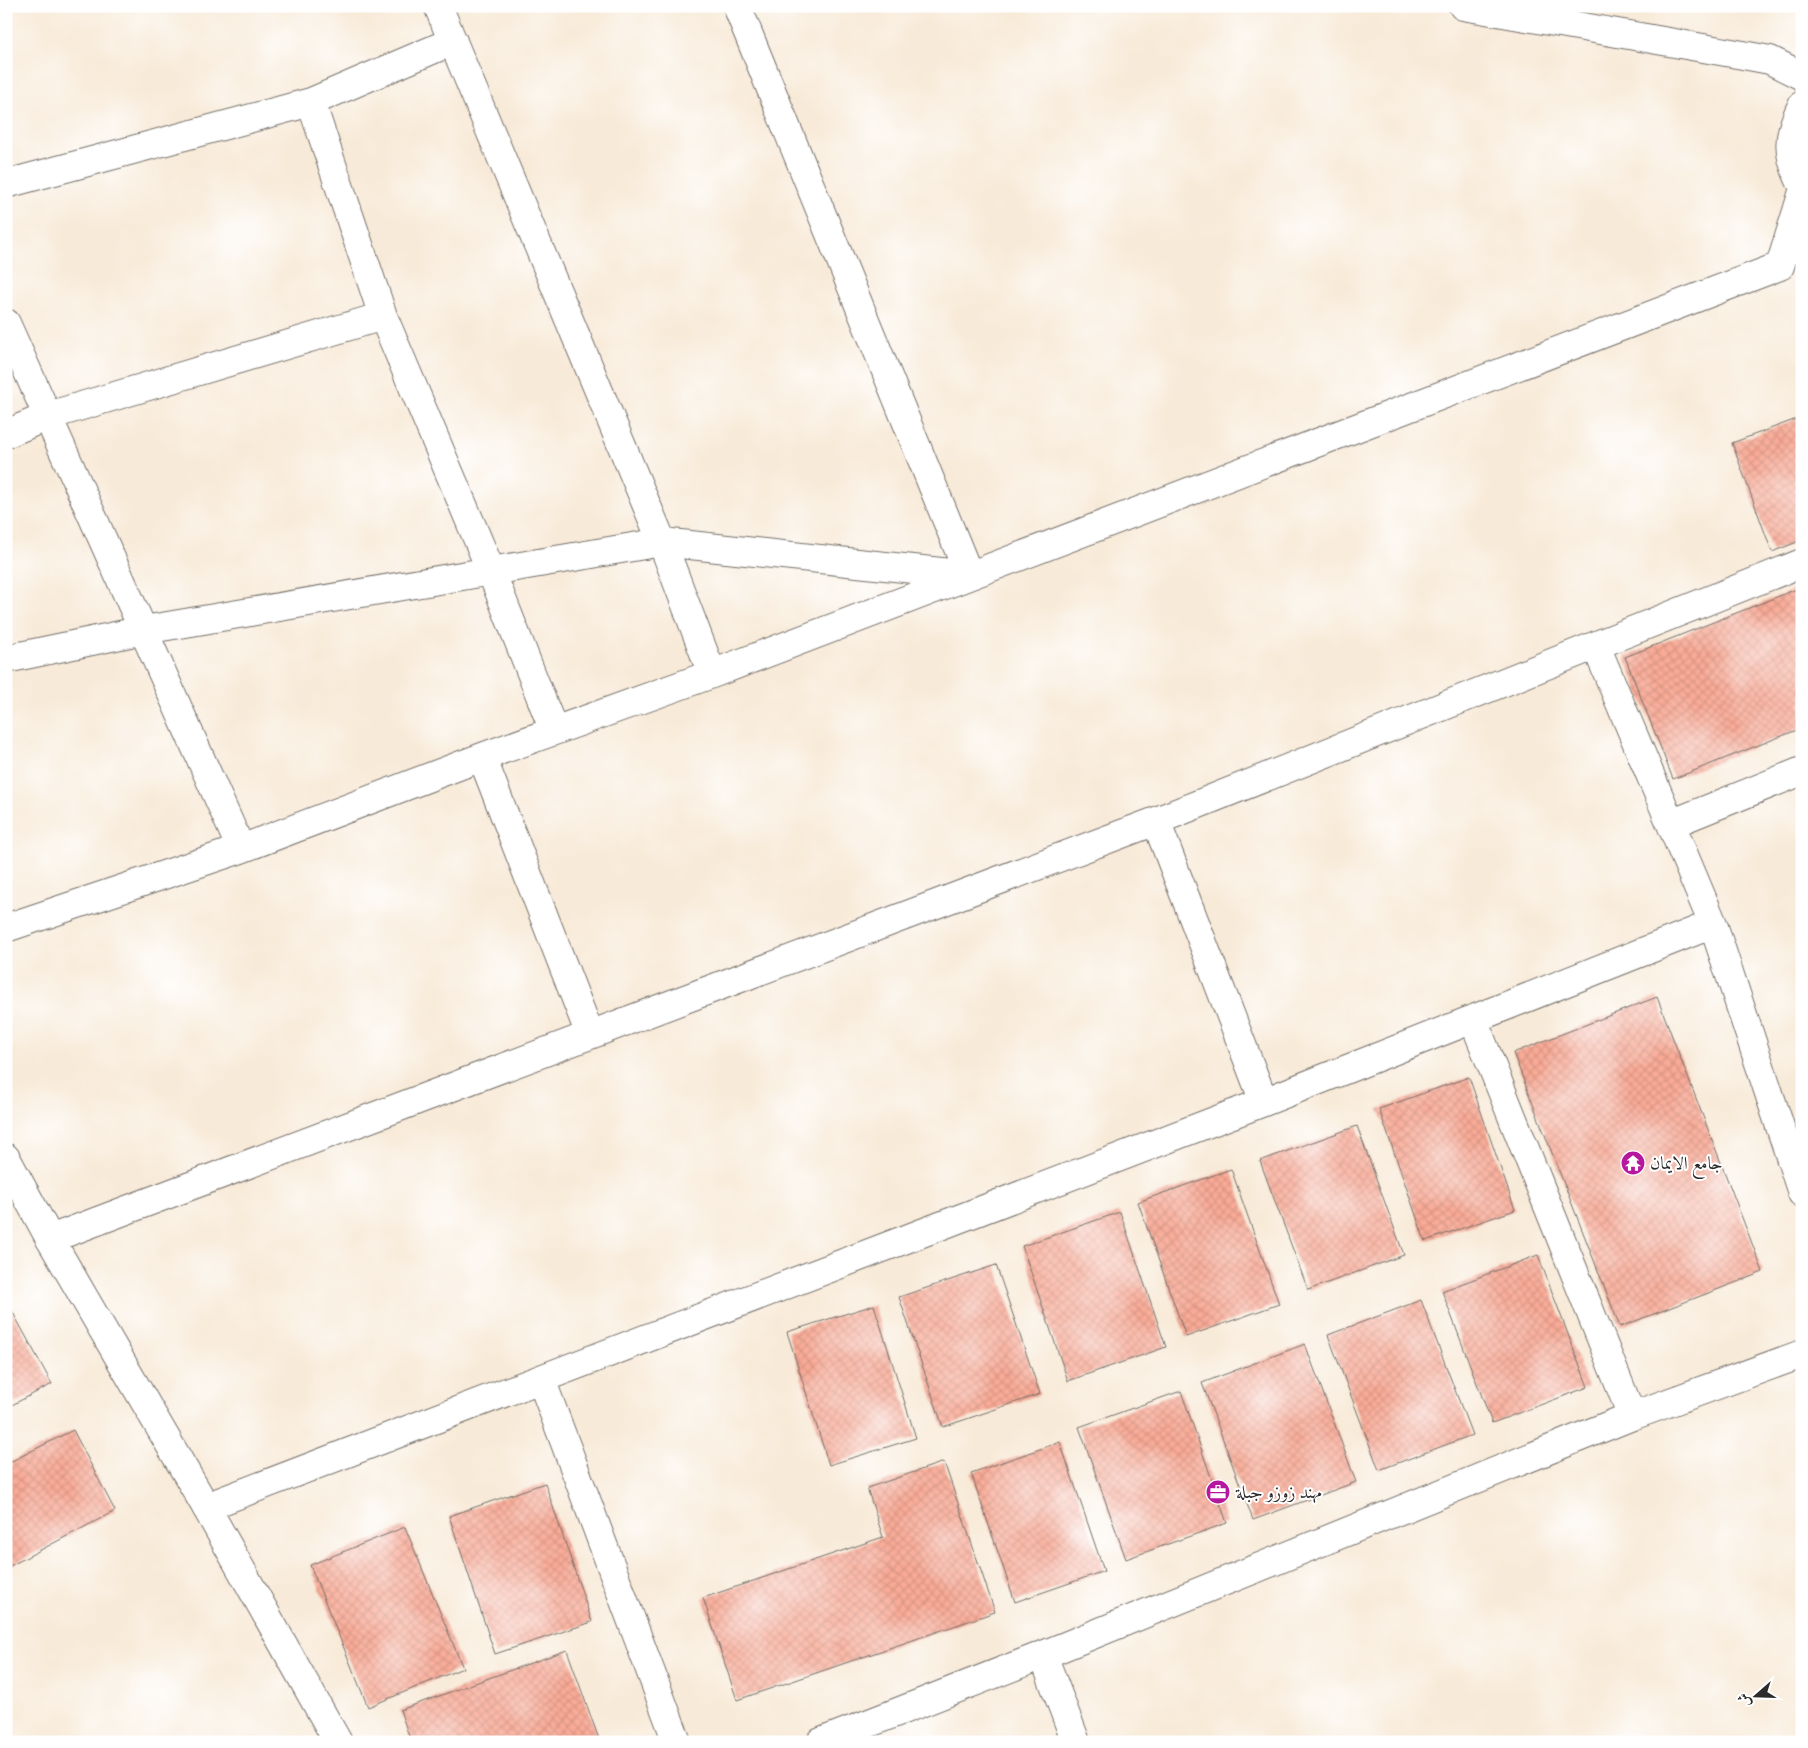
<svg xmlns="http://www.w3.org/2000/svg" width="1808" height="1748" viewBox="0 0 1808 1748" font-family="'Gentium Book Plus',Amiri,serif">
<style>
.building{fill:url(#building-cross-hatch)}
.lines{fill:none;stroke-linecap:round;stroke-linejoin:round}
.street-casing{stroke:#736e68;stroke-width:30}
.secondary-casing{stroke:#736e68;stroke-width:30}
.street{stroke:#fff;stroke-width:28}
.secondary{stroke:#fff;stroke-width:28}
.labels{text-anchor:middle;stroke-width:4;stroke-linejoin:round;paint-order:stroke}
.poi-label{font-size:18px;fill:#2b2b2b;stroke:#fff;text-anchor:start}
</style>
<defs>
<pattern id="building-cross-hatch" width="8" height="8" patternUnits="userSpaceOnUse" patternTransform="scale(1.25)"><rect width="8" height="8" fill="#f9ab97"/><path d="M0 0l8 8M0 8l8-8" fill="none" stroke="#d69382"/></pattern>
</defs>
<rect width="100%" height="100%" fill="#fff"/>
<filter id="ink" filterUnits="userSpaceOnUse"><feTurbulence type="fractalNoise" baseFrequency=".02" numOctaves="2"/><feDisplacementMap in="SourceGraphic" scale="10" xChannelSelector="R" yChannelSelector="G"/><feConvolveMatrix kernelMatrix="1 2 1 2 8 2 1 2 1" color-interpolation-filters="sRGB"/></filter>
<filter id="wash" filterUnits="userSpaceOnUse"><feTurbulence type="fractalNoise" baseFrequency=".0096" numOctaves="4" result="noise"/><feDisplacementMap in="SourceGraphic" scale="20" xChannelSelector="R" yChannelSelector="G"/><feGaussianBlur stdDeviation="1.12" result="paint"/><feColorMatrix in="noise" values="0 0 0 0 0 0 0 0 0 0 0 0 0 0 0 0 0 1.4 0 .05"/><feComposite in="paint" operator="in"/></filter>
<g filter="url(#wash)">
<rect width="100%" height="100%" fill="#f8ead8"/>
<g id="blocks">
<path class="building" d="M1802,417V540L1772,552L1732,443Z
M1802,587V728L1673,779L1625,657Z
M1657,997L1763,1272L1620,1327L1513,1053Z
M1469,1077L1515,1210L1425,1241L1379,1109Z
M1357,1126L1404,1255L1308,1290L1260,1161Z
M1231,1169L1279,1304L1186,1337L1138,1202Z
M1120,1212L1166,1347L1068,1381L1022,1246Z
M1538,1255L1588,1387L1492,1423L1442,1291Z
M996,1265L1040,1394L943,1427L899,1297Z
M6,1300L52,1384L6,1408Z
M1421,1300L1472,1435L1379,1470L1328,1335Z
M874,1305L916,1438L829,1465L787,1332Z
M1305,1344L1356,1482L1253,1520L1202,1383Z
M1181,1391L1227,1523L1126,1559L1079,1427Z
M73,1430L115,1511L6,1568V1464Z
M1060,1442L1104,1571L1015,1602L971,1473Z
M944,1462L995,1612L737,1700L703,1598L883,1537L867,1488Z
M545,1483L592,1622L495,1654L449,1516Z
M405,1527L463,1668L368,1707L310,1565Z
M567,1650L600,1742H411L400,1710Z"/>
</g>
</g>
<g filter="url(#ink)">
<use href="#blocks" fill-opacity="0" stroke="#736e68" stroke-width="1"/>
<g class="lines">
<defs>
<path id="street" d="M438,6L662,542L712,674
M311,102L383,316L491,571L554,731
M6,184L311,102L453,41
M6,323L241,849
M6,434L48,416L383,316
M1596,646L1713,924L1802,1193
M6,659L144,630L662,542L969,575L737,6
M482,757L590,1035
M1156,821L1264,1102
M1671,824L1802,771
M6,928L241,849L482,757L712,674L1780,266L1802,195
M1473,1019L1632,1416
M50,1239L1156,821L1802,563
M541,1379L677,1742
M206,1507L1264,1102L1713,924
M1043,1655L1076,1742
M821,1742L1043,1655L1632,1416L1802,1354"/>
<path id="secondary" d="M1463,6L1743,55L1770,60L1802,76
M1802,105C1787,136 1786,153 1802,184
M6,1158L50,1239L206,1507L338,1742"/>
</defs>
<use href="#street" class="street-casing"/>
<use href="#secondary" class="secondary-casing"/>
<use href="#street" class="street"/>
<use href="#secondary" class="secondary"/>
</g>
</g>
<defs>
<symbol id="temple-disc" viewBox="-11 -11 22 22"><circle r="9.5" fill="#b5179e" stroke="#fff"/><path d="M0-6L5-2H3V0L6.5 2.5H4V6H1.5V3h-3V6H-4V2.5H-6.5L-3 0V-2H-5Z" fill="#fff"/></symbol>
<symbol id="office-disc" viewBox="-11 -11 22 22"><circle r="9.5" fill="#b5179e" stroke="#fff"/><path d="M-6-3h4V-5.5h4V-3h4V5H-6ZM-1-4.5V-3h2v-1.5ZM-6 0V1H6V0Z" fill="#fff"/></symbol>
</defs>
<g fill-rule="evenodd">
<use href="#temple-disc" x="1619" y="1149" width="28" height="28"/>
<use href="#office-disc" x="1204" y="1478" width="28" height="28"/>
</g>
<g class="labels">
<g class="poi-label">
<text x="1650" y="1169">جامع الايمان</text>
<text x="1236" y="1498">مهند زوزو جبلة</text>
</g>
</g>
<rect width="1808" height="1748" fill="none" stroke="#fff" stroke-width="25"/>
<g transform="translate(1756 1696) rotate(250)" stroke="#ffffff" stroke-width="4" paint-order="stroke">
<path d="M0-4L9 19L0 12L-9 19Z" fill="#2b2b2b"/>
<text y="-8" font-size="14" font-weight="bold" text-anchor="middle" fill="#2b2b2b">ش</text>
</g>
</svg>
